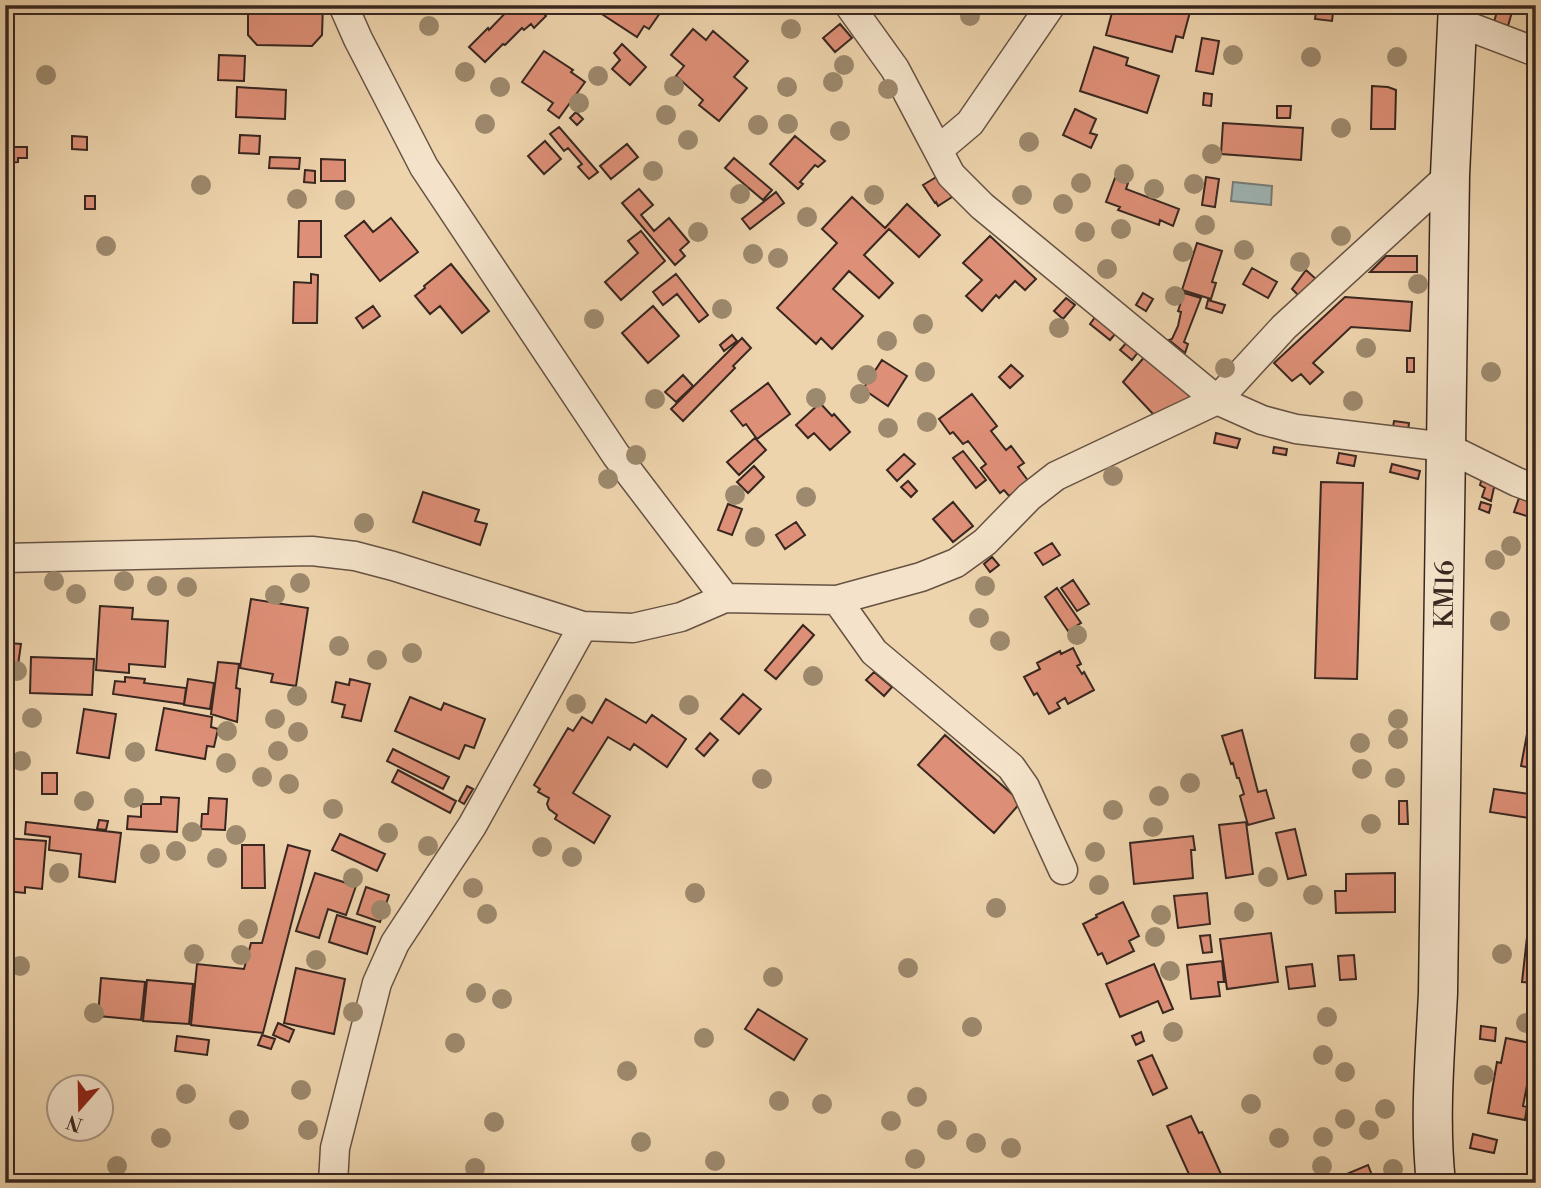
<svg xmlns="http://www.w3.org/2000/svg" width="1541" height="1188" viewBox="0 0 1541 1188" font-family="'Libre Bodoni',serif">
<style>
.water{fill:#9eb5b5;stroke:#757c79;stroke-width:2}
.building{fill:#de8f77;stroke:#382720;stroke-width:2}
.lines{fill:none;stroke-linecap:round;stroke-linejoin:round}
.street-casing{stroke:#665243;stroke-width:31}
.secondary-casing{stroke:#382720;stroke-width:41}
.street{stroke:#f4e3ca;stroke-width:28}
.secondary{stroke:#f4e3ca;stroke-width:38}
.tree{fill:#9d896d}
.labels{text-anchor:middle;stroke-width:5;stroke-linejoin:round;paint-order:stroke}
.street-label{font-size:26px;fill:#382720;stroke:#f4e3ca}
</style>
<rect width="100%" height="100%" fill="#eed4ad"/>
<filter id="stains"><feTurbulence type="fractalNoise" baseFrequency=".00286" numOctaves="4"/><feColorMatrix values="0 0 0 0 .2 0 0 0 0 .09 0 0 0 0 .02 0 0 0 .5 -.17"/></filter>
<radialGradient id="worn" r=".72"><stop offset=".6" stop-color="#630" stop-opacity="0"/><stop offset="1" stop-color="#630" stop-opacity=".3"/></radialGradient>
<path class="water" d="M1233,182L1272,186L1271,205L1231,201Z"/>
<path class="building" d="M248,5H323L322,35L312,46L257,45L248,35Z
M513,5H535L546,16L534,28L531,24L524,30L522,28L505,45L503,44L485,62L469,47L488,28L489,30Z
M588,5H627L629,7L630,5H648L660,13L649,29L644,26L637,37Z
M1114,5H1168V7L1190,12L1183,38L1176,36L1172,52L1106,35Z
M1277,5H1334L1332,21L1315,19L1316,12L1277,7Z
M1498,8L1512,12L1508,26L1494,22Z
M840,24L852,38L835,52L823,38Z
M693,29L706,40L713,31L748,61L734,77L747,88L719,121L699,105L703,100L676,76L684,66L671,55Z
M1202,38L1219,41L1213,74L1196,71Z
M622,44L646,67L630,85L612,69L620,60L614,53Z
M1094,47L1128,58L1126,65L1159,76L1147,113L1080,91Z
M544,51L573,70L571,72L585,82L559,118L548,110L553,103L522,82Z
M219,55L245,56L244,81L218,80Z
M1372,86L1388,87L1396,90L1395,129H1371Z
M237,87L286,90L285,119L236,117Z
M1204,93L1212,94L1211,106L1203,105Z
M1277,106H1291L1290,118H1277Z
M1075,109L1096,119L1090,133L1097,135L1091,148L1063,135Z
M576,112L583,119L577,125L570,118Z
M1223,123L1303,128L1301,160L1221,154Z
M559,127L598,172L589,179L578,167L582,164L568,148L564,151L550,134Z
M240,135L260,136L259,154L239,153Z
M72,136L87,137V150L72,149Z
M795,136L825,161L818,167L815,165L800,182L803,184L798,189L770,164Z
M545,141L561,159L544,174L528,156Z
M627,144L638,157L611,179L600,166Z
M5,147H27V158H18V162L5,163Z
M270,157L300,158L299,169L269,168Z
M734,158L772,190L763,200L725,168Z
M321,159L345,160V181H321Z
M305,170L315,171V183L304,182Z
M938,176L952,197L938,206L936,202L935,203L923,185Z
M1206,177L1219,179L1215,207L1202,205Z
M1115,178L1128,183L1126,189L1179,209L1173,226L1160,220L1159,225L1118,210L1120,207L1106,202Z
M639,189L653,205L641,215L654,231L669,218L689,242L680,250L685,256L675,265L622,203Z
M776,192L784,203L750,229L742,219Z
M85,196H95V209H85Z
M852,197L885,228L907,204L940,235L919,257L889,229L864,255L893,283L879,298L849,271L833,289L863,316L832,349L821,338L816,344L777,308L837,243L822,229Z
M391,218L418,252L380,281L345,236L364,221L373,232Z
M299,221H321V257H298Z
M641,231L665,261L621,300L605,282L638,253L628,241Z
M990,236L1036,279L1025,290L1015,281L999,298L996,295L982,311L966,296L982,280L963,263Z
M1197,243L1222,251L1212,282L1216,283L1211,299L1182,290Z
M1386,256H1417V272H1370Z
M451,264L489,311L462,333L440,306L430,314L415,296L425,288L424,286Z
M1252,268L1277,282L1268,298L1243,284Z
M1306,270L1317,280L1301,298L1292,289Z
M311,274L318,275L317,323H293L294,282L311,283Z
M676,274L708,315L699,322L677,294L663,305L653,292Z
M1143,293L1153,299L1146,311L1136,305Z
M1184,293L1201,298L1184,342L1188,344L1185,353L1169,340L1172,339L1178,326L1181,312L1178,311Z
M1345,297L1412,302L1410,331L1351,327L1313,363L1323,372L1310,384L1301,374L1292,381L1274,363Z
M1066,298L1075,305L1063,319L1054,311Z
M1208,300L1225,305L1222,313L1206,308Z
M373,306L380,316L363,328L356,318Z
M653,306L679,336L648,363L622,333Z
M1096,316L1116,333L1110,340L1090,324Z
M732,335L737,341L724,351L720,345Z
M742,338L751,348L733,366L735,368L683,421L671,409Z
M1127,342L1139,351L1132,360L1120,350Z
M1146,355L1197,398L1154,415L1123,382Z
M1407,358H1414V372H1407Z
M882,360L907,376L888,406L863,389Z
M1011,365L1023,376L1010,388L999,377Z
M683,375L693,386L676,402L665,392Z
M768,383L790,414L757,439L746,424L743,426L731,411Z
M972,394L997,426L991,431L1006,450L1011,446L1024,463L1018,467L1029,482L1009,496L1004,490L1000,493L981,468L986,464L968,441L963,444L953,432L950,434L939,419Z
M820,403L832,416L834,414L850,432L830,450L814,433L808,438L796,425Z
M1535,413H1536V436L1528,433Z
M1394,421L1409,423L1408,431L1392,433Z
M1216,433L1240,439L1237,448L1214,443Z
M755,438L766,450L739,475L727,462Z
M1274,447L1287,449L1286,455L1273,453Z
M963,451L986,480L976,488L953,458Z
M1339,453L1356,456L1354,466L1337,463Z
M904,454L915,464L897,481L887,470Z
M1392,464L1420,471L1418,479L1390,472Z
M754,466L764,477L748,493L737,482Z
M1482,478L1495,483L1491,501L1482,497L1485,488L1480,485Z
M908,481L917,491L911,497L901,487Z
M1321,482L1363,483L1357,679L1315,678Z
M423,492L479,510L475,521L487,524L480,545L413,522Z
M1519,498L1536,504V519L1514,512Z
M953,502L973,526L953,542L933,519Z
M1481,502L1491,505L1489,513L1479,509Z
M728,504L742,509L732,535L718,530Z
M796,522L805,535L785,549L776,535Z
M1052,543L1060,555L1043,565L1035,553Z
M992,557L999,565L990,572L984,564Z
M1073,580L1089,604L1077,611L1061,588Z
M1057,588L1081,623L1068,631L1045,597Z
M251,599L308,608L296,686L271,682L273,674L240,668Z
M100,606L133,608L132,619L168,621L165,667L129,664V673L96,670Z
M803,625L814,635L776,679L765,670Z
M9,643L21,644L18,665L6,663Z
M1073,648L1081,664L1077,666L1082,674L1084,672L1094,690L1068,704L1065,698L1057,703L1060,708L1049,714L1037,693L1034,695L1024,677L1040,669L1037,663L1060,651L1061,654Z
M31,657L94,659L92,695L30,693Z
M218,662L239,664L236,688L240,689L237,722L211,714Z
M874,672L892,687L884,696L866,680Z
M125,677L145,679L144,683L186,688L184,704L113,694L115,681L125,682Z
M188,679L214,683L210,709L184,705Z
M350,679L370,684L361,721L342,717L345,705L332,702L336,682L349,685Z
M743,694L761,709L739,734L721,719Z
M410,697L441,710L444,703L485,719L474,748L465,745L459,759L395,731Z
M606,699L646,723L652,715L686,739L667,767L634,744L630,750L608,737L573,793L610,816L594,843L555,819L557,815L549,809L547,804L549,798L538,792L540,789L534,785L568,728L573,731L582,717L592,723Z
M164,708L212,717L211,727L218,729L214,747L207,746L205,759L156,750Z
M84,709L116,714L109,758L77,753Z
M1530,718L1536,719V769L1521,766Z
M1242,730L1258,792L1266,790L1274,818L1248,825L1240,796L1244,794L1239,778H1237L1233,763L1231,764L1222,736Z
M710,733L718,740L704,756L696,749Z
M945,735L1021,802L994,833L918,765Z
M393,749L449,777L443,789L387,761Z
M398,770L456,801L450,813L392,782Z
M42,773H57V794H42Z
M467,786L473,789L464,804L459,801Z
M1494,789L1536,795V819L1490,812Z
M161,797L179,798L177,832L127,829L128,816L141,817V804H161Z
M209,798L227,799L225,830L201,829L202,814H208Z
M1399,801H1407L1408,824H1399Z
M99,820L108,821L106,830L97,829Z
M26,822L121,833L115,882L79,877L81,854L49,850L50,837L25,834Z
M1246,822L1253,874L1226,878L1219,825Z
M1295,829L1306,875L1288,879L1276,833Z
M340,834L385,854L377,871L332,850Z
M1193,836L1195,850H1191L1193,878L1134,884L1130,843Z
M5,838L46,841L42,889L25,887V893L5,891Z
M242,845H264L265,888H242Z
M288,845L310,851L263,1033L191,1025L197,964L244,969L251,943H262Z
M315,873L356,886L346,915L328,909L319,938L296,931Z
M1395,873V912L1336,913L1335,891H1346V874Z
M366,887L389,895L380,922L357,914Z
M1207,893L1210,924L1178,928L1174,896Z
M1123,902L1139,936L1129,941L1134,951L1107,964L1102,953L1098,955L1083,924L1097,917L1096,915Z
M337,915L375,927L367,954L329,942Z
M1271,933L1278,982L1227,989L1220,939Z
M1210,935L1212,952L1203,953L1200,936Z
M1527,937L1536,938V983L1522,982Z
M1354,955L1356,979L1340,980L1338,956Z
M1222,961L1224,982H1218L1220,996L1191,999L1187,965Z
M1154,964L1173,1009L1163,1013L1158,1001L1120,1017L1106,984Z
M1312,964L1315,986L1289,989L1286,967Z
M296,968L345,979L334,1034L284,1023Z
M101,978L145,982L141,1020L98,1016Z
M147,980L193,984L189,1024L143,1021Z
M758,1009L807,1039L794,1060L745,1029Z
M278,1023L294,1030L289,1042L273,1035Z
M1481,1026L1496,1028L1495,1041L1480,1039Z
M1141,1032L1144,1041L1136,1045L1132,1036Z
M262,1035L275,1039L271,1049L258,1045Z
M177,1036L209,1040L207,1055L175,1051Z
M1506,1038L1535,1044L1523,1106L1527,1107L1525,1120L1488,1113L1497,1062L1501,1063Z
M1152,1055L1167,1088L1153,1095L1138,1061Z
M1191,1116L1199,1133L1202,1132L1225,1183H1193L1167,1126Z
M1473,1134L1497,1140L1494,1153L1470,1148Z
M1368,1165L1375,1183H1339L1337,1178Z"/>
<g class="lines">
<defs>
<path id="street" d="M343,5L358,39L424,167L616,455L725,598
M849,5L895,69L951,175L982,206L1217,400L1262,420L1296,429L1446,447L1517,482L1536,489
M1457,22L1536,52
M938,150L970,123L1051,5
M5,558L312,551L355,556L393,566L583,626L633,628L681,617L725,598L837,600L921,577L956,563L985,542L1029,497L1056,476L1217,400L1284,327L1450,175
M837,600L874,652L1011,767L1025,787L1063,870
M333,1183L335,1148L377,983L395,943L472,826L583,626"/>
<path id="secondary" d="M1436,1183C1429,1121 1435,1055 1438,993L1450,175L1458,5"/>
</defs>
<use href="#street" class="street-casing"/>
<use href="#secondary" class="secondary-casing"/>
<use href="#street" class="street"/>
<use href="#secondary" class="secondary"/>
</g>
<g class="tree">
<circle cx="970" cy="16" r="10"/>
<circle cx="429" cy="26" r="10"/>
<circle cx="791" cy="29" r="10"/>
<circle cx="1233" cy="55" r="10"/>
<circle cx="1311" cy="57" r="10"/>
<circle cx="1397" cy="57" r="10"/>
<circle cx="844" cy="65" r="10"/>
<circle cx="465" cy="72" r="10"/>
<circle cx="46" cy="75" r="10"/>
<circle cx="598" cy="76" r="10"/>
<circle cx="833" cy="82" r="10"/>
<circle cx="674" cy="86" r="10"/>
<circle cx="500" cy="87" r="10"/>
<circle cx="787" cy="87" r="10"/>
<circle cx="888" cy="89" r="10"/>
<circle cx="579" cy="103" r="10"/>
<circle cx="666" cy="115" r="10"/>
<circle cx="485" cy="124" r="10"/>
<circle cx="788" cy="124" r="10"/>
<circle cx="758" cy="125" r="10"/>
<circle cx="1341" cy="128" r="10"/>
<circle cx="840" cy="131" r="10"/>
<circle cx="688" cy="140" r="10"/>
<circle cx="1029" cy="142" r="10"/>
<circle cx="1212" cy="154" r="10"/>
<circle cx="653" cy="171" r="10"/>
<circle cx="1124" cy="174" r="10"/>
<circle cx="1081" cy="183" r="10"/>
<circle cx="1194" cy="184" r="10"/>
<circle cx="201" cy="185" r="10"/>
<circle cx="1154" cy="189" r="10"/>
<circle cx="740" cy="194" r="10"/>
<circle cx="874" cy="195" r="10"/>
<circle cx="1022" cy="195" r="10"/>
<circle cx="297" cy="199" r="10"/>
<circle cx="345" cy="200" r="10"/>
<circle cx="1063" cy="204" r="10"/>
<circle cx="807" cy="217" r="10"/>
<circle cx="1205" cy="225" r="10"/>
<circle cx="1121" cy="229" r="10"/>
<circle cx="698" cy="232" r="10"/>
<circle cx="1085" cy="232" r="10"/>
<circle cx="1341" cy="236" r="10"/>
<circle cx="106" cy="246" r="10"/>
<circle cx="1244" cy="250" r="10"/>
<circle cx="1183" cy="252" r="10"/>
<circle cx="753" cy="254" r="10"/>
<circle cx="778" cy="258" r="10"/>
<circle cx="1300" cy="262" r="10"/>
<circle cx="1107" cy="269" r="10"/>
<circle cx="1418" cy="284" r="10"/>
<circle cx="1175" cy="296" r="10"/>
<circle cx="722" cy="309" r="10"/>
<circle cx="594" cy="319" r="10"/>
<circle cx="923" cy="324" r="10"/>
<circle cx="1059" cy="328" r="10"/>
<circle cx="887" cy="341" r="10"/>
<circle cx="1366" cy="348" r="10"/>
<circle cx="1225" cy="368" r="10"/>
<circle cx="925" cy="372" r="10"/>
<circle cx="1491" cy="372" r="10"/>
<circle cx="867" cy="375" r="10"/>
<circle cx="860" cy="394" r="10"/>
<circle cx="816" cy="398" r="10"/>
<circle cx="655" cy="399" r="10"/>
<circle cx="1353" cy="401" r="10"/>
<circle cx="927" cy="422" r="10"/>
<circle cx="888" cy="428" r="10"/>
<circle cx="636" cy="455" r="10"/>
<circle cx="1113" cy="476" r="10"/>
<circle cx="608" cy="479" r="10"/>
<circle cx="735" cy="495" r="10"/>
<circle cx="806" cy="497" r="10"/>
<circle cx="364" cy="523" r="10"/>
<circle cx="755" cy="537" r="10"/>
<circle cx="1511" cy="546" r="10"/>
<circle cx="1495" cy="560" r="10"/>
<circle cx="54" cy="581" r="10"/>
<circle cx="124" cy="581" r="10"/>
<circle cx="300" cy="583" r="10"/>
<circle cx="157" cy="586" r="10"/>
<circle cx="985" cy="586" r="10"/>
<circle cx="187" cy="587" r="10"/>
<circle cx="76" cy="594" r="10"/>
<circle cx="275" cy="595" r="10"/>
<circle cx="979" cy="618" r="10"/>
<circle cx="1500" cy="621" r="10"/>
<circle cx="1077" cy="635" r="10"/>
<circle cx="1000" cy="641" r="10"/>
<circle cx="339" cy="646" r="10"/>
<circle cx="412" cy="653" r="10"/>
<circle cx="377" cy="660" r="10"/>
<circle cx="17" cy="671" r="10"/>
<circle cx="813" cy="676" r="10"/>
<circle cx="297" cy="696" r="10"/>
<circle cx="576" cy="704" r="10"/>
<circle cx="689" cy="705" r="10"/>
<circle cx="32" cy="718" r="10"/>
<circle cx="275" cy="719" r="10"/>
<circle cx="1398" cy="719" r="10"/>
<circle cx="227" cy="731" r="10"/>
<circle cx="298" cy="732" r="10"/>
<circle cx="1398" cy="739" r="10"/>
<circle cx="1360" cy="743" r="10"/>
<circle cx="278" cy="751" r="10"/>
<circle cx="135" cy="752" r="10"/>
<circle cx="21" cy="761" r="10"/>
<circle cx="226" cy="763" r="10"/>
<circle cx="1362" cy="769" r="10"/>
<circle cx="262" cy="777" r="10"/>
<circle cx="1395" cy="778" r="10"/>
<circle cx="762" cy="779" r="10"/>
<circle cx="1190" cy="783" r="10"/>
<circle cx="289" cy="784" r="10"/>
<circle cx="1159" cy="796" r="10"/>
<circle cx="134" cy="798" r="10"/>
<circle cx="84" cy="801" r="10"/>
<circle cx="333" cy="809" r="10"/>
<circle cx="1113" cy="810" r="10"/>
<circle cx="1371" cy="824" r="10"/>
<circle cx="1153" cy="827" r="10"/>
<circle cx="192" cy="832" r="10"/>
<circle cx="388" cy="833" r="10"/>
<circle cx="236" cy="835" r="10"/>
<circle cx="428" cy="846" r="10"/>
<circle cx="542" cy="847" r="10"/>
<circle cx="176" cy="851" r="10"/>
<circle cx="1095" cy="852" r="10"/>
<circle cx="150" cy="854" r="10"/>
<circle cx="572" cy="857" r="10"/>
<circle cx="217" cy="858" r="10"/>
<circle cx="59" cy="873" r="10"/>
<circle cx="1268" cy="877" r="10"/>
<circle cx="353" cy="878" r="10"/>
<circle cx="1099" cy="885" r="10"/>
<circle cx="473" cy="888" r="10"/>
<circle cx="695" cy="893" r="10"/>
<circle cx="1313" cy="895" r="10"/>
<circle cx="996" cy="908" r="10"/>
<circle cx="381" cy="910" r="10"/>
<circle cx="1244" cy="912" r="10"/>
<circle cx="487" cy="914" r="10"/>
<circle cx="1161" cy="915" r="10"/>
<circle cx="248" cy="929" r="10"/>
<circle cx="1155" cy="937" r="10"/>
<circle cx="194" cy="954" r="10"/>
<circle cx="1502" cy="954" r="10"/>
<circle cx="241" cy="955" r="10"/>
<circle cx="316" cy="960" r="10"/>
<circle cx="20" cy="966" r="10"/>
<circle cx="908" cy="968" r="10"/>
<circle cx="1170" cy="971" r="10"/>
<circle cx="773" cy="977" r="10"/>
<circle cx="476" cy="993" r="10"/>
<circle cx="502" cy="999" r="10"/>
<circle cx="353" cy="1012" r="10"/>
<circle cx="94" cy="1013" r="10"/>
<circle cx="1327" cy="1017" r="10"/>
<circle cx="1526" cy="1023" r="10"/>
<circle cx="972" cy="1027" r="10"/>
<circle cx="1173" cy="1032" r="10"/>
<circle cx="704" cy="1038" r="10"/>
<circle cx="455" cy="1043" r="10"/>
<circle cx="1323" cy="1055" r="10"/>
<circle cx="627" cy="1071" r="10"/>
<circle cx="1345" cy="1072" r="10"/>
<circle cx="1484" cy="1075" r="10"/>
<circle cx="301" cy="1090" r="10"/>
<circle cx="186" cy="1094" r="10"/>
<circle cx="917" cy="1097" r="10"/>
<circle cx="779" cy="1101" r="10"/>
<circle cx="822" cy="1104" r="10"/>
<circle cx="1251" cy="1104" r="10"/>
<circle cx="1385" cy="1109" r="10"/>
<circle cx="1345" cy="1119" r="10"/>
<circle cx="239" cy="1120" r="10"/>
<circle cx="891" cy="1121" r="10"/>
<circle cx="494" cy="1122" r="10"/>
<circle cx="308" cy="1130" r="10"/>
<circle cx="947" cy="1130" r="10"/>
<circle cx="1369" cy="1130" r="10"/>
<circle cx="1323" cy="1137" r="10"/>
<circle cx="161" cy="1138" r="10"/>
<circle cx="1279" cy="1138" r="10"/>
<circle cx="641" cy="1142" r="10"/>
<circle cx="976" cy="1143" r="10"/>
<circle cx="1011" cy="1148" r="10"/>
<circle cx="915" cy="1159" r="10"/>
<circle cx="715" cy="1161" r="10"/>
<circle cx="117" cy="1166" r="10"/>
<circle cx="1322" cy="1166" r="10"/>
<circle cx="475" cy="1168" r="10"/>
<circle cx="1393" cy="1169" r="10"/>
</g>
<g class="labels">
<g class="street-label">
<text transform="translate(1444 594) rotate(-89)" y="9">KM16</text>
</g>
</g>
<rect width="1541" height="1188" fill="none" stroke="#eed4ad" stroke-width="28"/>
<rect x="7" y="7" width="1527" height="1174" fill="none" stroke="#382720" stroke-width="3.5"/>
<rect x="14" y="14" width="1513" height="1160" fill="none" stroke="#382720" stroke-width="2"/>
<g transform="translate(80 1108) rotate(200)"><circle r="33" fill="#f4e3ca" stroke="#a99886" stroke-width="2"/>
<path d="M0-5L12 26L0 18L-12 26Z" fill="#8f2418"/>
<text y="-10" font-size="19" font-weight="bold" text-anchor="middle" fill="#382720">N</text>
</g>
<rect width="100%" height="100%" filter="url(#stains)"/>
<rect width="100%" height="100%" fill="url(#worn)"/>
</svg>
